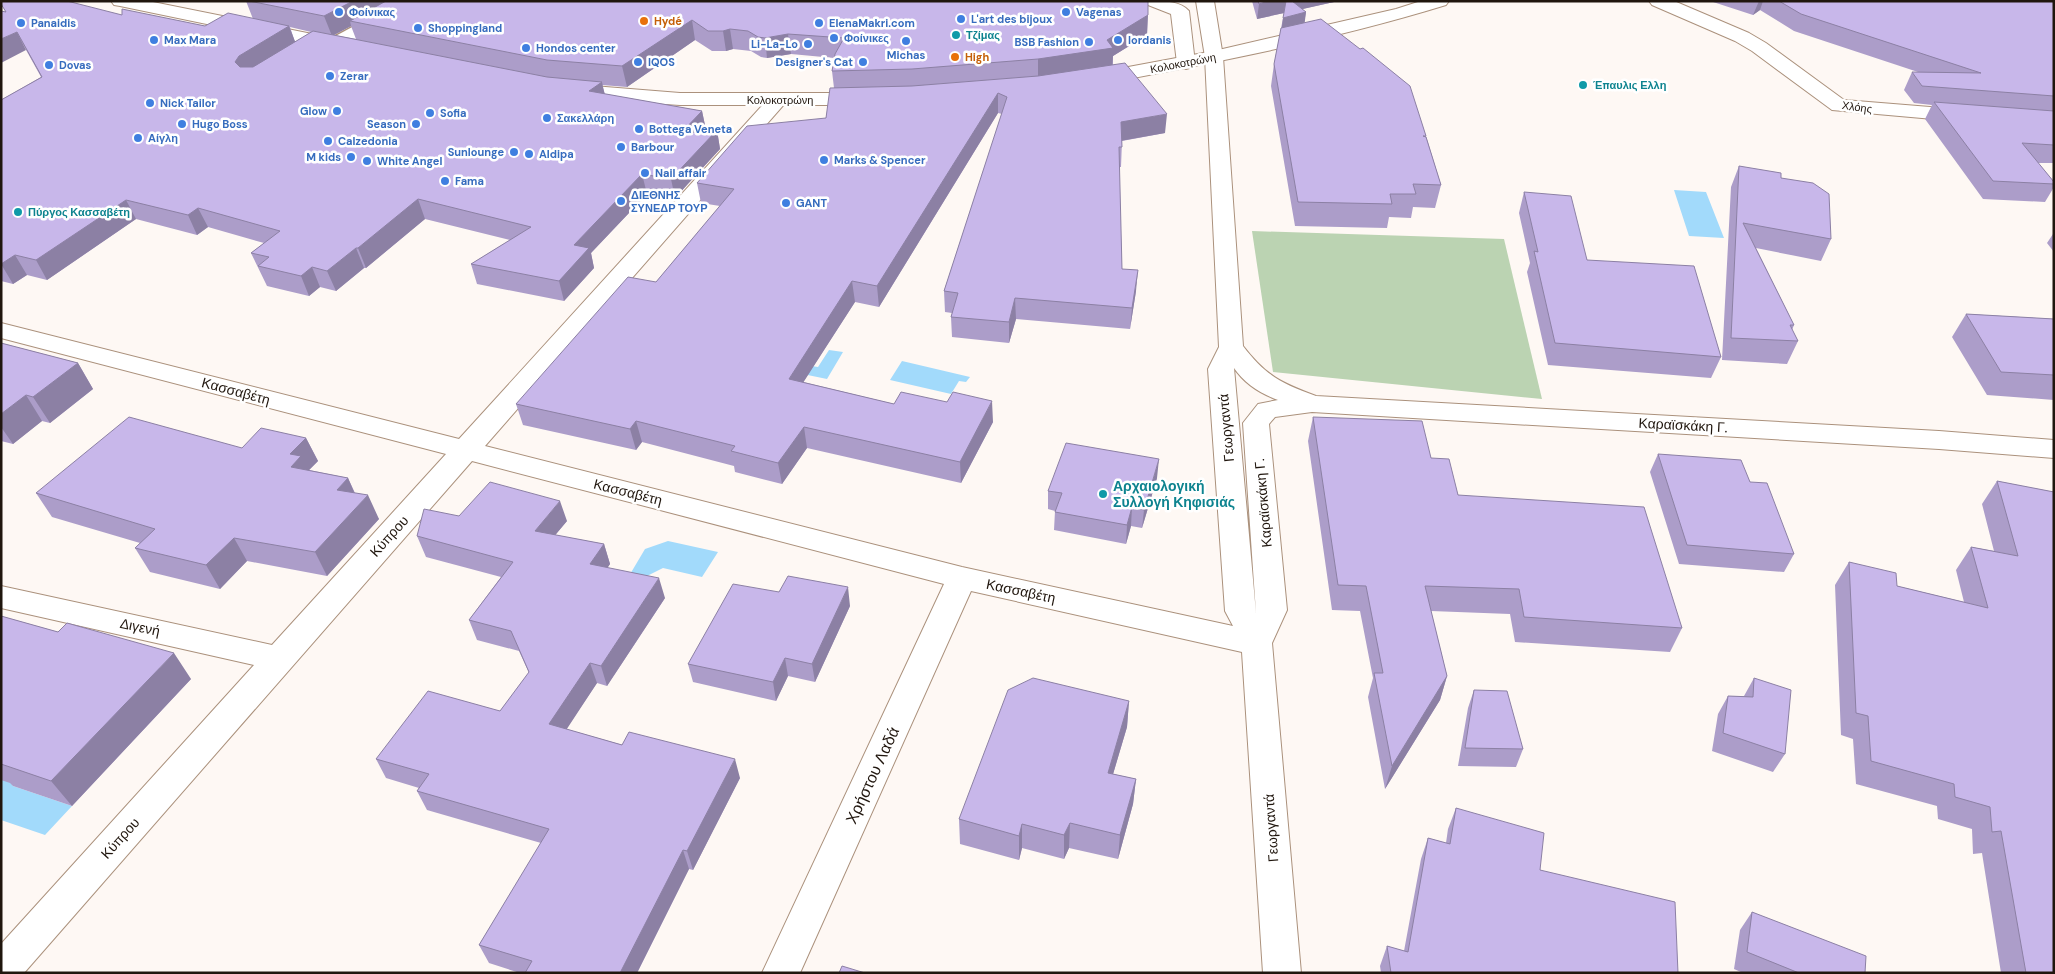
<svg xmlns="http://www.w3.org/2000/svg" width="2055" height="974" viewBox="0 0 2055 974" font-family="'DM Sans',sans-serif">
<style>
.green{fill:#bbd3b2}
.water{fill:#a2dafb}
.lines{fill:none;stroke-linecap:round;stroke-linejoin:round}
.service-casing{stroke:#ab917c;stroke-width:3}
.minor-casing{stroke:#ab917c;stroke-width:2}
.tertiary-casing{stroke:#ab917c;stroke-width:2}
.service{fill:#fff;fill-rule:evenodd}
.minor{fill:#fff;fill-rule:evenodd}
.tertiary{fill:#fff;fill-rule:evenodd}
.wall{fill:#ac9dc9;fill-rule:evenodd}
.shaded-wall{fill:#8c80a4}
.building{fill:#c8b7ea;stroke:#8c80a4}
.shop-dot{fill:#3f7fe0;stroke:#fff;stroke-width:2}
.food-dot{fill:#e8710a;stroke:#fff;stroke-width:2}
.culture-dot{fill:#0f9aa8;stroke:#fff;stroke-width:2}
.labels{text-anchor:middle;stroke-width:5;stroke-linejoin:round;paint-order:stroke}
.far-shop-label{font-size:11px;font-weight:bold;fill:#366cbe;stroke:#fff;text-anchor:start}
.far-food-label{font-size:11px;font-weight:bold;fill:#c56008;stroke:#fff;text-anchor:start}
.far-culture-label{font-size:11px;font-weight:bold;fill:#0d838f;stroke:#fff;text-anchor:start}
.far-street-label{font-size:11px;fill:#20160e;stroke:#fff}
.street-label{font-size:14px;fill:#20160e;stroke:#fff}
.culture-label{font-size:14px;font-weight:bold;fill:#0d838f;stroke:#fff;text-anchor:start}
.near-street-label{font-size:16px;fill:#20160e;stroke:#fff}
</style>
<rect width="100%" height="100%" fill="#fef8f4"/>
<path class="green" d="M1252,231L1504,239L1542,399L1273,372Z"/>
<path class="water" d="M1674,190L1706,192L1724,238L1689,236Z
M829,350L843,352L827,379L793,372L799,364L818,367Z
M902,361L970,377L966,382L959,381L951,394L890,380Z
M668,541L718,552L702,577L663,568L643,578L629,576L645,549Z
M1,769L13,786L72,806L45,835L1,820Z"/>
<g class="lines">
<defs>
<path id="service" d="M401,1H421L419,4L340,48H328L326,44L328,40Z"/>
<path id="minor" d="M1145,1C1160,1 1180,0 1189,11L1195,63L1193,67L1186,69L1179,67L1177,63L1171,14L1148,5Z
M1196,1H1214L1223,57L1243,346C1266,376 1281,383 1316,396L1939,431L2054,440V458L1939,449L1312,412L1275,417L1269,424L1287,610L1272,643L1301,973H1263L1242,652L971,591L800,973H762L944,584L472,461L24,973H1V944L254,665L1,608V586L272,645L446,454L1,338V323L459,439L770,97L777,95L784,97L787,101L485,446L962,567L1233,626L1225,611L1208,369L1219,347L1205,57ZM1234,368C1244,383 1261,394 1278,400L1258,404L1243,423L1256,613Z
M1649,1H1674L1749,33L1766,43L1844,100L1967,110L1974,112L1977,116L1974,120L1967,122L1832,110L1752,51L1735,41L1652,5Z"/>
<path id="tertiary" d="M111,1H148L337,39L344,41L346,45L344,49L337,51L120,6L114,5Z
M1421,1H1449L1446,5C1332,40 1213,63 1096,85L1089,83L1086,79L1089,75L1096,73L1214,51L1396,9Z
M568,84L680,93H867L874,95L877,99L874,103L867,105H680L605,100L561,94L558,90L561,86Z"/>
</defs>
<use href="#service" class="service-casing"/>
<use href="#minor" class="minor-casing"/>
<use href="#tertiary" class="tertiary-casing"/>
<use href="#service" class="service"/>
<use href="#minor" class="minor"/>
<use href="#tertiary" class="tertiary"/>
</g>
<path class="wall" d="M246,1H1148L1147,35L1113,56V65L1165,133L1122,141L1121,167H1119L1122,269L1136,291L1130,329L1016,319L1009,343L952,337L951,317L952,313L945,312L944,291L1002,114L998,113L879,307L855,302L803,382L894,404L993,422L961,483L807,448L782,484L735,472L734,466L642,442L636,450L523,425L516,404L656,282L720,206L701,203L697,183L826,118L834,88L832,71L834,58L791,54L767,58L761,57L751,51L733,49L726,51H712L695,40L627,87L602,85L605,94L702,111L706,130L704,131L717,130L720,149L675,198L647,194L591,253L594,268L564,301L477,284L471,264L510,240L425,219L366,268H364L336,291L320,287L309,296L267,286L251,253L264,243L208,227L197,235L136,219L47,280L27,275L13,284L1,281V100L41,77L5,12L122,15L205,26L253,19ZM351,26L356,39L334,35ZM290,27L311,32L295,42Z
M1252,1H1334V2L1302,9L1306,12L1304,23L1426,136L1441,185L1435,208L1413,207L1411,218L1389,217L1387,228L1295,226L1271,86L1274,64L1284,13L1257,19Z
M1710,1H2054V163H2038L2054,182V187L2045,202L1983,199L1925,119L1932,105L1914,103L1904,90L1912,72H1918L1794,31L1760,10L1753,15Z
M1739,166L1781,178L1831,239L1821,261L1756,248L1794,325L1792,330L1798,341L1787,364L1722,360L1731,187Z
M1524,192L1587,260L1721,357L1711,378L1548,365L1527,272L1530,263L1519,213Z
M2053,234H2054V252L2047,243Z
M1966,314L2054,319V400L1987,395L1952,337Z
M1,343L78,363L93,389L50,423L42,421L13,444L1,441Z
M1313,417L1431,458L1458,495L1682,628L1670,652L1515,642L1510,614L1431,611L1447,676L1440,700L1385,789L1368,697L1373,678L1360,611L1332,610L1308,441Z
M306,438L318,461L309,470L348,478L355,493L379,519L327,576L247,561L220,589L150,572L135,548L140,543L52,517L36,493L242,448Z
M1658,454L1750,482L1794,554L1784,572L1679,564L1650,472Z
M1157,478L1142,528L1131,526L1126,544L1054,530L1055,511L1048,509V491Z
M1997,481L2054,492V973H2001L1982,853L1973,854L1972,829L1938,819L1937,806L1856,784L1853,739L1841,735L1835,585L1849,562L1897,586L1964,602L1956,570L1971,547L1994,551L1982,504Z
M459,516L567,521L555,535L604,544L610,564L607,568L665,598L607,686L597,683L566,729L740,778L693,870L689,869L637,973H520L489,963L479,945L541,843L427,810L417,791L419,788L386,778L376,759L500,711L529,673L519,651L477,640L469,620L501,577L426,557L417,536Z
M850,606L815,682L788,676L776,701L693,682L688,664Z
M1,616L58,632L191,679L72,806L13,786L10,783L1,780Z
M1754,678L1785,754L1773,772L1712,751L1718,714L1728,696H1744Z
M1474,690L1523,749L1516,767L1458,766L1468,708Z
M1129,701L1127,727L1113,774L1136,779L1133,804L1118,859L1069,848L1064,859L1022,848L1019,860L960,844L959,819Z
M1456,808L1540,870L1678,973H1381L1380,966L1387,946L1404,951L1421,859L1428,838L1446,843L1448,829Z
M1752,912L1865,973H1743L1734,969L1740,930Z"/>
<path class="shaded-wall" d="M353,1H397L350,21L351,26L332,36L324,16Z
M1269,1H1286L1284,13L1257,19L1259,4Z
M1286,1H1334V2L1285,13Z
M1759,1H1763L1760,10L1753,15Z
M1306,12L1304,28L1281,34L1283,18Z
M1148,15L1147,35L1113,56L1112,68L1038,79V59L1107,40Z
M692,20L695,40L627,87L622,66Z
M289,26L296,44L243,80L235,62L239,56Z
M730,29L733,49L726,51L723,31Z
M17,32L26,50L1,63V39Z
M788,34L791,54L767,58L765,38Z
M602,82L606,101L589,91Z
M998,93V113L879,307L877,286Z
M702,111L706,130L684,153L680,134Z
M1167,114L1165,133L1120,141L1121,122Z
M717,130L720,149L675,198L671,179Z
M642,174L647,194L591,253L594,268L564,301L559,281L574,245Z
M418,199L425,219L366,268L358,248Z
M126,200L136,219L47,280L36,260Z
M198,208L208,227L197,235L188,215Z
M356,248L364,268L336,291L327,271Z
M15,255L27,275L13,284L1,264Z
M312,267L320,287L309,296L301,276Z
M1138,270L1136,291L1130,329L1132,308Z
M852,281L855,302L792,400L789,379Z
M1015,298L1016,319L1009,343V322Z
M78,363L93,389L50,423L33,397Z
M26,395L42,421L13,444L1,427V414Z
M992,401L993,422L961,483L960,462Z
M636,421L642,442L636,450L630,429Z
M804,427L807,448L782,484L778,463Z
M306,438L318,461L308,471L291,467L290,454Z
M1159,459L1157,478L1142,528L1144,510Z
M348,478L358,501L337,490Z
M368,495L379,519L327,576L315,552Z
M560,501L567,521L542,551L535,531Z
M1132,507L1131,526L1126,544L1127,525Z
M234,538L247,561L220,589L206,565Z
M604,544L610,564L596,585L590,564Z
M659,578L665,598L607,686L601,666Z
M848,587L850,606L815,682L812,664Z
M174,653L191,679L72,806L51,781Z
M785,658L788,676L776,701L773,682Z
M590,663L597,683L557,744L549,724Z
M1447,676L1440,700L1385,789L1392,766Z
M1129,701L1127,727L1106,798L1108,773Z
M735,759L740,778L693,870L687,851Z
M1136,779L1133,804L1118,859L1120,835Z
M1070,823L1069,848L1064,859V835Z
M1022,824V848L1019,860V836Z
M683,850L689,869L637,973H620Z"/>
<path class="building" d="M1,1H67L122,15V9L205,26L228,13L289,26L239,56L235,62L240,67H253L313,31L547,77L602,82L589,91L702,111L680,134L717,130L671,179L642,174L574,245L589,248L559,281L471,264L531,227L418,199L358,248H356L327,271L312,267L301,276L258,266L269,257L251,253L280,231L198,208L188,215L126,200L36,260L15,255L1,264V100L42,77L17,32L1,39V11L6,12L1,4Z
M249,1H353L324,16Z
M386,1H1148V15L1107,40L1113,48L1038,59L912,69L832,71L835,54L844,38L788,34L765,38L758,37L748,31L730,29L723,31H708L692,20L622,66L547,60L350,21Z
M1258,1H1269L1259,4Z
M1286,1H1292L1306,12L1283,18Z
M1779,1H2054V96L1922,86L1912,72L1981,73L1801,14Z
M1321,19L1360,49L1363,48L1410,86L1426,136H1423L1426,137L1441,185L1413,184L1416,194H1390L1392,204L1298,202L1274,64L1281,28Z
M1125,63L1167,114L1121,122L1122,147H1119L1122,269L1138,270L1132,308L1015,298L1009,322L951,317L958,293L944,291L1007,97L998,93L877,286L852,281L789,379L894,404L901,392L947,402L953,392L992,401L960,462L804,427L778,463L731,451L735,446L636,421L630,429L516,404L628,277L656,282L734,189L697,183L747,126L826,118L830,88L912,86L1038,76Z
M1934,102L2054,111V145L2022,143L2054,182V184L1993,181Z
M1739,166L1781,173V178L1813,183L1829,194L1831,239L1743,223L1794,325H1790L1798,341L1731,338Z
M1524,192L1571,196L1587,260L1694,266L1721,357L1555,343L1534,251L1538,252Z
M1966,314L2054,319V375L2001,372Z
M1,343L78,363L33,397L26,395L1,414Z
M129,417L242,448L261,428L306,438L290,454L301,456L291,467L348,478L337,490L368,495L315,552L234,538L206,565L135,548L155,529L36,493Z
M1313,417L1422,421L1431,458L1449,459L1458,495L1644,507L1682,628L1524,617L1519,589L1425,586L1447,676L1392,766L1374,673H1383L1366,586L1338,585Z
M1066,443L1159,459L1144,510L1132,507L1127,525L1055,512L1062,493L1048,491Z
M1658,454L1741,460L1750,482L1767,483L1794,554L1687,545Z
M1997,481L2054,492V973H2026L2001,831L1992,832L1990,807L1955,797L1954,784L1871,761L1868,716L1856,713L1849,562L1896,573L1897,586L1988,608L1971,547L2018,556Z
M490,482L560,501L535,531L604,544L590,564L659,578L601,666L590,663L549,724L622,745L629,732L735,759L687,851L683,850L620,973H525L532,961L479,945L549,829L417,791L429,774L376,759L428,691L500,711L529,672L511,631L469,620L513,562L417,536L424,509L459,516Z
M788,576L848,587L812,664L785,658L773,682L688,664L733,584L779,592Z
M1,616L58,632L67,623L174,653L51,781L1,764Z
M1033,678L1129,701L1108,773L1136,779L1120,835L1070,823L1064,835L1022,824L1019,836L959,819L1008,690Z
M1754,678L1791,690L1785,754L1723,733L1728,696L1753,697Z
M1474,690L1507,691L1523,749L1465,748Z
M1456,808L1544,833L1540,870L1675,902L1678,973H1391L1387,946L1408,952L1428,838L1450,844Z
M1752,912L1866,956L1865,973H1799L1747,952Z
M842,966L865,973H839Z"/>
<g class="shop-dot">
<circle cx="339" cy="12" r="5"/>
<circle cx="1066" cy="12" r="5"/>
<circle cx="961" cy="19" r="5"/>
<circle cx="21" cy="23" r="5"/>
<circle cx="819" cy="23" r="5"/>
<circle cx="418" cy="28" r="5"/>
<circle cx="834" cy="38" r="5"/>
<circle cx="154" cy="40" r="5"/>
<circle cx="1118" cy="40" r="5"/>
<circle cx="906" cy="41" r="5"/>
<circle cx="1089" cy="42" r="5"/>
<circle cx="808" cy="44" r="5"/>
<circle cx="526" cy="48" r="5"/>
<circle cx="638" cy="62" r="5"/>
<circle cx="863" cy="62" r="5"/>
<circle cx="49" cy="65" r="5"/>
<circle cx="330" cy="76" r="5"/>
<circle cx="150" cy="103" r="5"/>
<circle cx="337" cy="111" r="5"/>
<circle cx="430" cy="113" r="5"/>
<circle cx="547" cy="118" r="5"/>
<circle cx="182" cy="124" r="5"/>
<circle cx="416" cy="124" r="5"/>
<circle cx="639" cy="129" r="5"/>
<circle cx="138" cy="138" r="5"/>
<circle cx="328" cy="141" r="5"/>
<circle cx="621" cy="147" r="5"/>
<circle cx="514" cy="152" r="5"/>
<circle cx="529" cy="154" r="5"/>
<circle cx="351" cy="157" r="5"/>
<circle cx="824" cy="160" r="5"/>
<circle cx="367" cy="161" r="5"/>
<circle cx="645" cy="173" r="5"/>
<circle cx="445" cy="181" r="5"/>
<circle cx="621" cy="201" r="5"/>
<circle cx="786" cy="203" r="5"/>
</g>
<g class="food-dot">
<circle cx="644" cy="21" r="5"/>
<circle cx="955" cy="57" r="5"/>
</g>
<g class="culture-dot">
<circle cx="956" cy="35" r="5"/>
<circle cx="1583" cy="85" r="5"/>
<circle cx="18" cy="212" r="5"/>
<circle cx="1103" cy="494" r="5"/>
</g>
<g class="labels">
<g class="far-shop-label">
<text x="349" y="16">Φοίνικας</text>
<text x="1076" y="16">Vagenas</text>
<text x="971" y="23">L'art des bijoux</text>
<text x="31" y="27">Panaidis</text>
<text x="829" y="27">ElenaMakri.com</text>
<text x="428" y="32">Shoppingland</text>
<text x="844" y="42">Φοίνικες</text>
<text x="164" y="44">Max Mara</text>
<text x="1128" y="44">Iordanis</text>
<text x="1079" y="46" text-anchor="end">BSB Fashion</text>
<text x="798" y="48" text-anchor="end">Li-La-Lo</text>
<text x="536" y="52">Hondos center</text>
<text x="906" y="59" text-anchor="middle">Michas</text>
<text x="648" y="66">IQOS</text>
<text x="853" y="66" text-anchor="end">Designer's Cat</text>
<text x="59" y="69">Dovas</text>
<text x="340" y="80">Zerar</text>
<text x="160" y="107">Nick Tailor</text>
<text x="327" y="115" text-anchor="end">Glow</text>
<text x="440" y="117">Sofia</text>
<text x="557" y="122">Σακελλάρη</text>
<text x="192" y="128">Hugo Boss</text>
<text x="406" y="128" text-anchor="end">Season</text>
<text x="649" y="133">Bottega Veneta</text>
<text x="148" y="142">Αίγλη</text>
<text x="338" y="145">Calzedonia</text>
<text x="631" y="151">Barbour</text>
<text x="504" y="156" text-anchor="end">Sunlounge</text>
<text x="539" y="158">Aldipa</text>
<text x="341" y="161" text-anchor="end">M kids</text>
<text x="834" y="164">Marks &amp; Spencer</text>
<text x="377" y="165">White Angel</text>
<text x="655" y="177">Nail affair</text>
<text x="455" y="185">Fama</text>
<text x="631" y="199">ΔΙΕΘΝΗΣ<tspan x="631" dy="13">ΣΥΝΕΔΡ ΤΟΥΡ</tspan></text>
<text x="796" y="207">GANT</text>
</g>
<g class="far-food-label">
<text x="654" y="25">Hydé</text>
<text x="965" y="61">High</text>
</g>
<g class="far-culture-label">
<text x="966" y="39">Τζίμας</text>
<text x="1593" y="89">Έπαυλις Ελλη</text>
<text x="28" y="216">Πύργος Κασσαβέτη</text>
</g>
<g class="far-street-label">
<text transform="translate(1183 63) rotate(-11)" y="4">Κολοκοτρώνη</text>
<text x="780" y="104">Κολοκοτρώνη</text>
<text transform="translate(1857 107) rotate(8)" y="4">Χλόης</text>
</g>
<g class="street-label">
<text transform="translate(236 391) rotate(15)" y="5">Κασσαβέτη</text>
<text transform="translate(1683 425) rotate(3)" y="5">Καραϊσκάκη Γ.</text>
<text transform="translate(1226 428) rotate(-95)" y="5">Γεωργαντά</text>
<text transform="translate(628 492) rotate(14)" y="5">Κασσαβέτη</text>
<text transform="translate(1263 503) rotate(-95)" y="5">Καραϊσκάκη Γ.</text>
<text transform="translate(389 536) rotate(-48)" y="5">Κύπρου</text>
<text transform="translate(1021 591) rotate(12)" y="5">Κασσαβέτη</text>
<text transform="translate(140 627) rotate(12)" y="5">Διγενή</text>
<text transform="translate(1271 828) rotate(-94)" y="5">Γεωργαντά</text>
<text transform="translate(120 838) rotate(-48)" y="5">Κύπρου</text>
</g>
<g class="culture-label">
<text x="1113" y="491">Αρχαιολογική<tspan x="1113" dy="16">Συλλογή Κηφισιάς</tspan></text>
</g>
<g class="near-street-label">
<text transform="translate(872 775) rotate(-65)" y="6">Χρήστου Λαδά</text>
</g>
</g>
<rect width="2055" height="974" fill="none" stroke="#20160e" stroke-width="5"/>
</svg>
